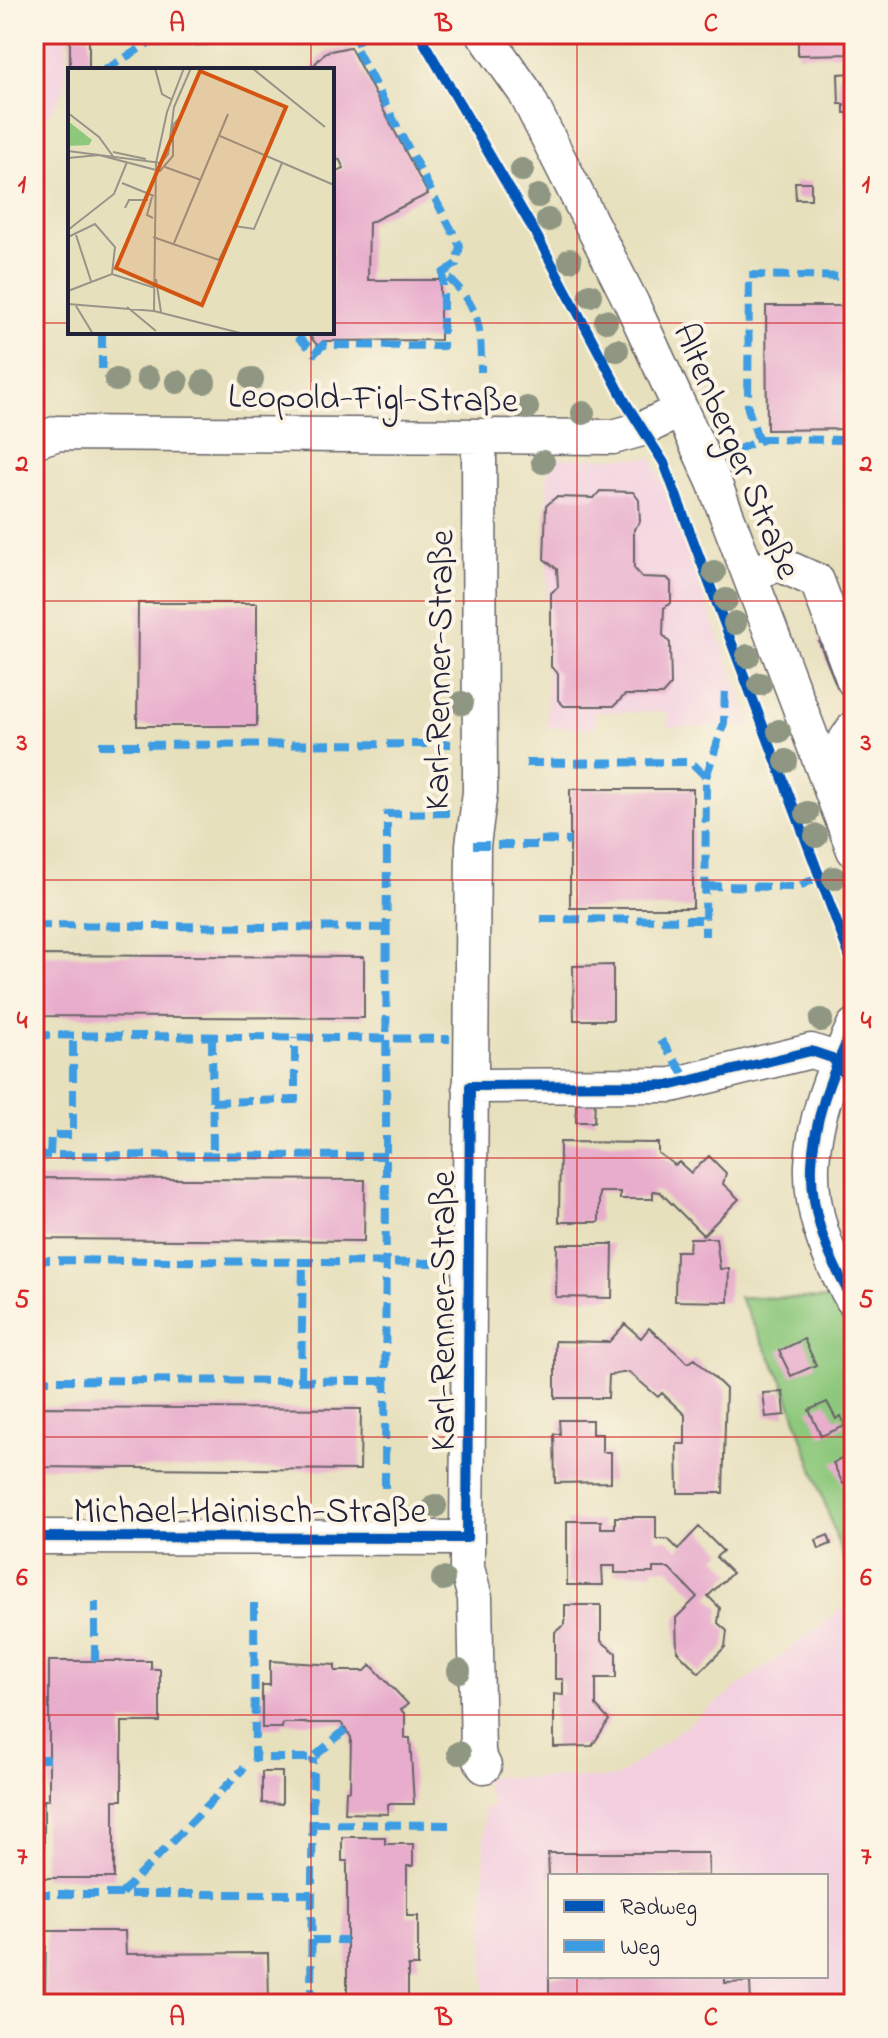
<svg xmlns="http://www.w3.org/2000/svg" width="888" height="2038" viewBox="0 0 888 2038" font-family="'Indie Flower',sans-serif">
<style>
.built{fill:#f3cfe0;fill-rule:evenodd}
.garden{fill:#8dc87c;stroke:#58755c;stroke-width:2}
.building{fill:#e8adcc}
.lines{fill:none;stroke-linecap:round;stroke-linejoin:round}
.minor-casing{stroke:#676468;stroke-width:37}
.minor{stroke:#fff;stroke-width:34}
.quiet{stroke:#3c9ce2;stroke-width:8;stroke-dasharray:16 8;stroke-linecap:butt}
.cycleway-casing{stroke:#fcf5e5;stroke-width:15}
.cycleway{stroke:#0057b8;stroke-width:10}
.tree{fill:#8f9782}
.grid{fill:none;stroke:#d62828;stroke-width:2;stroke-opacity:0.55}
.labels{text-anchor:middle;stroke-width:8;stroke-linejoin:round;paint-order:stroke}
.street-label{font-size:36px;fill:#22223b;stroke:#fcf5e5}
.inset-road{fill:none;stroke:#989489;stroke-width:2}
.view{fill:#d45411;fill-opacity:0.15;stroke:#d45411;stroke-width:4}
.inset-edge{fill:none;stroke:#22223b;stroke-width:4}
.neatline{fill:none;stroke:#d62828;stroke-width:3}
.grid-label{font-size:26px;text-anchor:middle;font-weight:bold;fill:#d62828}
</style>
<rect width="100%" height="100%" fill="#fcf5e5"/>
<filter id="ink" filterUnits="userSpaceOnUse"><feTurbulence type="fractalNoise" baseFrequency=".0125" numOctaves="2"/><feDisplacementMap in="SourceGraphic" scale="16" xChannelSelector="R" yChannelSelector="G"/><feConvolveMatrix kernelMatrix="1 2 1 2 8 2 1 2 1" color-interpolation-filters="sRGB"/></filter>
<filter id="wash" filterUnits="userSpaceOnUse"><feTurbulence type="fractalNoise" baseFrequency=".006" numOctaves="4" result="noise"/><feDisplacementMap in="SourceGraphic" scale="32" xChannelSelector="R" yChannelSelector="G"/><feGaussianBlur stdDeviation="1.8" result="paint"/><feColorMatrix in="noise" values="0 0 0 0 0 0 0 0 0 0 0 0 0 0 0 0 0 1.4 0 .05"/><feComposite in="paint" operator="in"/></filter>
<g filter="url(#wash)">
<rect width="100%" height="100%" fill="#e7e0bd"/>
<path class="built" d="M34,34H66L65,88L46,120L34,127Z
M547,458H652L753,727H668V712H596L595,729L547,727Z
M854,1600V2004H484V1809L493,1805L482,1777L616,1778ZM550,1876H826V1976H550Z"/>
<path class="garden" d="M739,1297L835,1299L854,1331L851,1581L783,1381Z"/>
<g id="blocks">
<path class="building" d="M798,34H854V54L798,55Z
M70,36H89V70H70Z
M350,47L428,194L369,223L368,280H440V340L323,341L318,346L306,332H332V173L344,168L339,159L332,162V70L311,68L326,52Z
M854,73V113H844V104H839L838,74Z
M795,182H811V199H796Z
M766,306H854V429L767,430Z
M600,491L633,492L639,500L640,522L634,529V568L642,577L667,578L671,582V603L664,608L663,635L670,643L671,685L662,695H625L614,706H564L558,700V673L551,667V593L558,587L557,569L544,559L546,506L556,497L594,498Z
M850,575L854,576V680L837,687L819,642L849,630Z
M138,603H257V726H137Z
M570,789H693V908H570Z
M34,955L364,957V1018L34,1016Z
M613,965V1020H574L573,966Z
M576,1102H595L594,1122H576Z
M560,1142L658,1143V1153L675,1165L679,1162L691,1173L709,1156L726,1173L723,1184L739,1199L703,1235L660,1192L653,1191V1199H620V1192H599V1222H559Z
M34,1178L365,1180L364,1241L34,1239Z
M690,1238H716L720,1269H729L728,1302L675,1301L676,1251H689Z
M557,1244H613L612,1298L556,1297Z
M625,1324L641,1338L649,1328L688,1363L695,1359L726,1389L723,1493H678L677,1444H685V1415L662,1393L658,1397L629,1372L609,1375L608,1398H555V1341L609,1342Z
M804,1339L816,1365L791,1376L779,1351Z
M783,1392L785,1415L766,1417L763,1393Z
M827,1402L836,1419L841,1416L845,1426L821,1436L809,1410Z
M34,1407L361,1409L360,1470L34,1467Z
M559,1420H592V1434H602V1452H611V1482L555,1483L554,1434H560Z
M854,1453V1479L843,1484L833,1463Z
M615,1517H656V1539H668L678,1549L699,1527L723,1551L716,1557L732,1573L708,1596L720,1608L718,1623L727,1631L725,1647L699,1673L677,1651L676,1618L697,1597L669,1568H653V1573H615V1566H602L603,1585H567V1521H601V1528H615Z
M828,1535L831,1544L819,1549L816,1540Z
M565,1605H601V1641L616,1653V1678H596V1706L609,1720L592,1746L554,1747V1694L563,1695V1679H555V1632L565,1624Z
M49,1661H151V1669H160V1722H122V1800H114V1878H44V1800H49Z
M270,1661L335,1665V1671H365L371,1665L408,1704L401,1710L405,1714V1738H410L414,1804H388V1814L345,1813L346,1791L350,1790L351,1737L341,1723H283L282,1728H262V1685H270Z
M262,1772H282V1804L262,1803Z
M342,1837H385V1844H413V1866H407V1916H418V1966H408V2004H347V1861H342Z
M548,1853H708L709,1876H549Z
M46,1931H125L126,1954L268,1953L269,2004L45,2001Z
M549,1976H725V1983L750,1982L751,2004H549Z"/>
</g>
</g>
<g filter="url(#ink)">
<use href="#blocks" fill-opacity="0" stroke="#676468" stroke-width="2"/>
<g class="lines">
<defs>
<path id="minor" d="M484,34L525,92L632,304L714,482L854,850
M479,437L480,792L473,845L467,1538V1568L475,1598L478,1754L484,1766
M34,441L58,433L613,437L642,429L681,410
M750,574L779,564L817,581L854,681
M825,771L854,728
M854,1026C804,1132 792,1198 854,1302
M470,1086L672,1085L811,1051L832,1058L837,1067
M34,1537L467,1538"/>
</defs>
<use href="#minor" class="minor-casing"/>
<use href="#minor" class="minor"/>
<path class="quiet" d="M367,35L353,43L460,246L456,264L443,273C480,305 481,325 481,372
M105,70L149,43L215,42
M102,332V369
M297,336L315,353L323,345L443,346V273
M759,441L748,409L749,275L854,277
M736,450L764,439L854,440
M99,745L453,744
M526,763L691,762L706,777L705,936
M706,777L724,723L725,685
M541,840L570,841
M473,845H540
M705,886L797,887L819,877
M541,919L705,920
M34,925L387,928
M34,1035L450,1039
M212,1037L213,1156
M661,1040L689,1082
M212,1102L295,1100V1037
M34,1155L386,1156
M50,1155L51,1135H73V1036
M34,1260L449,1263
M34,1380L385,1381
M301,1381L303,1262
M385,1488L387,814L452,813
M254,1603L255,1758H313L346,1729
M95,1661V1602
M34,1759H49
M313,1824L451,1825
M34,1841L44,1840
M34,1894H312
M121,1894L244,1768
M312,1940H347
M269,1999L311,2000
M86,2004L87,2001
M311,2004L313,1758"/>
<defs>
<path id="cycleway" d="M419,34L537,236L627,405L664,463L854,968
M854,1026C804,1132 792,1198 854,1302
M34,1537L467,1538L470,1086L672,1085L811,1051L832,1058L854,1086"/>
</defs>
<use href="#cycleway" class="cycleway-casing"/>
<use href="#cycleway" class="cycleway"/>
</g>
<g class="tree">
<circle cx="522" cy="170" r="12"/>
<circle cx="538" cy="196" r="12"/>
<circle cx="548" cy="220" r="12"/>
<circle cx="570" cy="260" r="12"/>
<circle cx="590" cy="295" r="12"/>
<circle cx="606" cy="321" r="12"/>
<circle cx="617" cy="350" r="12"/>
<circle cx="148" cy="378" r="12"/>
<circle cx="252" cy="379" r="12"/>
<circle cx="116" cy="380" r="12"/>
<circle cx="177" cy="382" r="12"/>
<circle cx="204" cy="382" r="12"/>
<circle cx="527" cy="408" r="12"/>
<circle cx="583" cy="413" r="12"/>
<circle cx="543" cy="462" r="12"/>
<circle cx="714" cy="572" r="12"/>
<circle cx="726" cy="600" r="12"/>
<circle cx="735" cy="623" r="12"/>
<circle cx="748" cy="656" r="12"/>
<circle cx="760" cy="684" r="12"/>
<circle cx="462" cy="703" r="12"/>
<circle cx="779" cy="731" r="12"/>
<circle cx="786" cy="761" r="12"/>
<circle cx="807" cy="813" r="12"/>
<circle cx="816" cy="836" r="12"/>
<circle cx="834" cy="878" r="12"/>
<circle cx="821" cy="1020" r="12"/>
<circle cx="435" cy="1506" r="12"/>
<circle cx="443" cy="1579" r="12"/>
<circle cx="459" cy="1671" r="12"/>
<circle cx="459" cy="1753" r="12"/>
</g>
</g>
<path class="grid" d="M311,34V70M577,34V1876M34,323H70M332,323H854M311,332V2004M34,601H854M34,880H854M34,1158H854M34,1437H854M34,1715H854M577,1976V2004"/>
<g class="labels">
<g class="street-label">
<text transform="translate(373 396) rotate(1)" y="13">Leopold-Figl-Straße</text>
<text transform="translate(739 450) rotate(67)" y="13">Altenberger Straße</text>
<text transform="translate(437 670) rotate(-89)" y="13">Karl-Renner-Straße</text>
<text transform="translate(441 1311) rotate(-90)" y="13">Karl-Renner-Straße</text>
<text x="250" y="1522">Michael-Hainisch-Straße</text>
</g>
</g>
<g transform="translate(68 68)">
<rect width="266" height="266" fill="#e7e0bd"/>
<path d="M0,53L24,72L21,77L0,78Z" fill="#8dc87c"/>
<path class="inset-road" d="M87,0L94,26L103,31M184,0L257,59M0,45L31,69L47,91M152,68L266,117M0,83L93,95L100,86L106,39L123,0M45,84L78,91M0,90L31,87L92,103L105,88V57L114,47M97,99L133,112M54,115L86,128M84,129L79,147L85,150M57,140L61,132H80M0,162L46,126L59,94M8,167L23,213M0,169L27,156L47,179L44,206M85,169L151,192L167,158L186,161L214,95M106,175L160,46M88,211L93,244M0,223L44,206L87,220M0,236L86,243L176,266M8,238L25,266M59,239L88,263M86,243L88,95L99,44L116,0"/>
<path class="view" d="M132,3L218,39L134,237L48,200Z"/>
<rect width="266" height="266" class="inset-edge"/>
</g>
<rect width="888" height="2038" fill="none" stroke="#fcf5e5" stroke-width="88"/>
<rect x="548" y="1874" width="280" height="104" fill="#fcf5e5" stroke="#a5a1a1" stroke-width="2"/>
<rect x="564" y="1900" width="40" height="12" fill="#0057b8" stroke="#a5a1a1" stroke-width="2"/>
<text x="620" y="1914" font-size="24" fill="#22223b">Radweg</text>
<rect x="564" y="1940" width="40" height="12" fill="#3c9ce2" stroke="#a5a1a1" stroke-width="2"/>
<text x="620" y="1954" font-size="24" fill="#22223b">Weg</text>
<rect x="44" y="44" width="800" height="1950" class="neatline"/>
<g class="grid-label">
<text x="177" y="31">A</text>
<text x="444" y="31">B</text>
<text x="711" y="31">C</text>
<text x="22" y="192">1</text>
<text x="866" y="192">1</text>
<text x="22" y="471">2</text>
<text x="866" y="471">2</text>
<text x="22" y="750">3</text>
<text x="866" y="750">3</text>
<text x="22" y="1028">4</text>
<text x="866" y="1028">4</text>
<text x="22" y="1307">5</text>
<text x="866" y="1307">5</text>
<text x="22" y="1585">6</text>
<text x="866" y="1585">6</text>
<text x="22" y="1864">7</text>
<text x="866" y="1864">7</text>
<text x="177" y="2025">A</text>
<text x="444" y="2025">B</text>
<text x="711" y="2025">C</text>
</g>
</svg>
